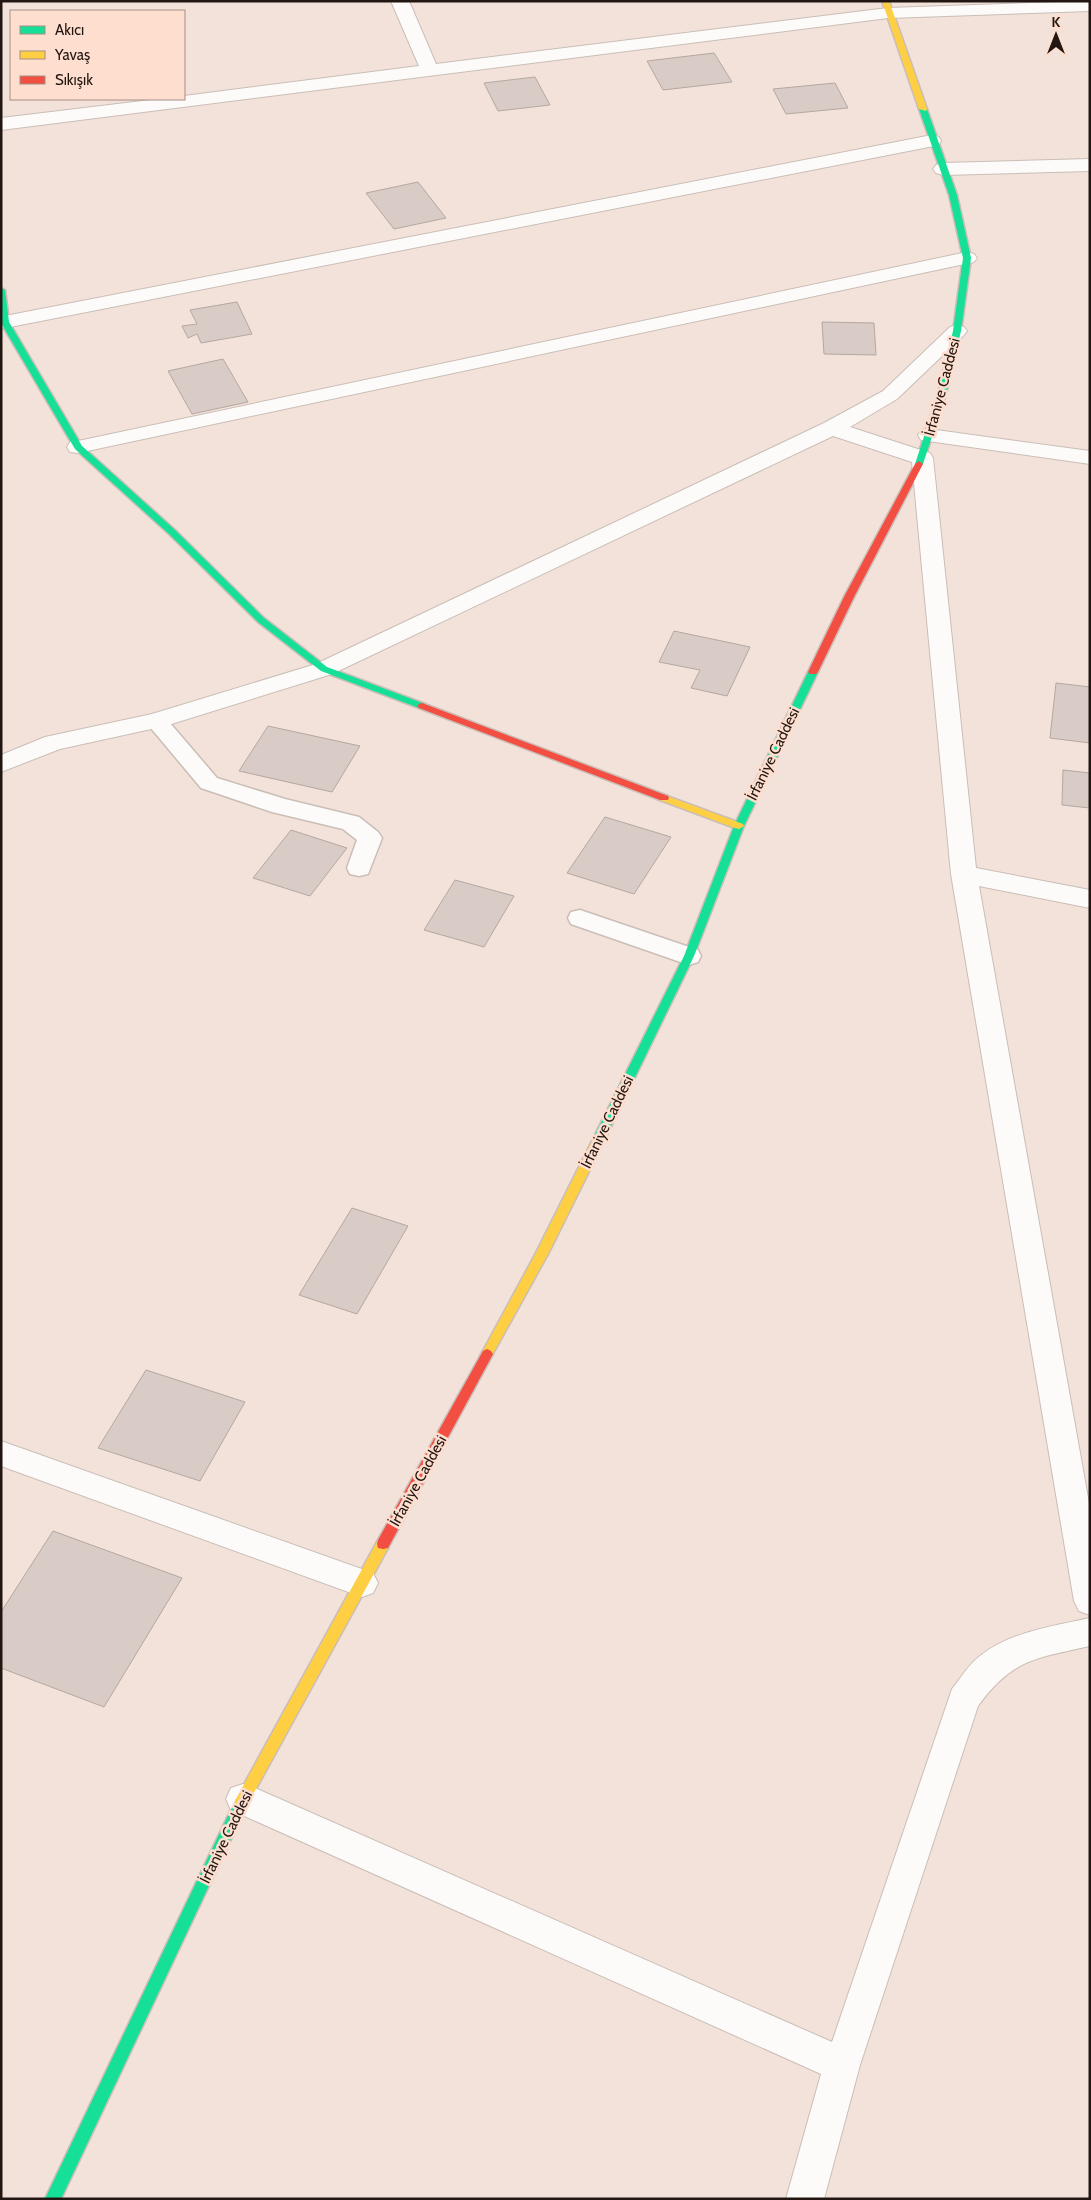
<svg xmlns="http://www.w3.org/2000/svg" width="1091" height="2200" viewBox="0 0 1091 2200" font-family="Cabin,sans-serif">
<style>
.building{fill:#d9cbc5;stroke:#b4a8a1}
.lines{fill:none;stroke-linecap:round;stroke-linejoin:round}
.lane-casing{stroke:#cabeb7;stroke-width:3}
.street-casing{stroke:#cabeb7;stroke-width:2}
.fast-casing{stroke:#cabeb7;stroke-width:3}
.slow-casing{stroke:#cabeb7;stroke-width:3}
.jam-casing{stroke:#cabeb7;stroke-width:3}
.lane{fill:#fdfbf9;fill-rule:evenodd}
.street{fill:#fdfbf9;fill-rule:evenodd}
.fast{fill:#16e098;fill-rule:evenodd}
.slow{fill:#ffcf43;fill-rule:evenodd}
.jam{fill:#f24e42;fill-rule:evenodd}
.labels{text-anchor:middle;stroke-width:5;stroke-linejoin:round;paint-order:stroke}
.street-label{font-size:15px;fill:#211611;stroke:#fddecf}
</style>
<rect width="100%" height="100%" fill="#f2e2da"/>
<path class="building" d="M714,53L732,82L663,90L647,61Z
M535,77L550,105L498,111L484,83Z
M835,83L848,108L786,114L773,89Z
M418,182L446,218L394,229L366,193Z
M237,302L252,334L201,343L197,334L188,338L182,326L197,324L190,310Z
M822,322L874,323L876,355L824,354Z
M223,359L248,402L192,414L168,371Z
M674,631L750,647L727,696L691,688L700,670L659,662Z
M1056,683L1090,687V743L1050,738Z
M268,726L360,746L332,792L239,771Z
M1063,770L1090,773V808L1062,805Z
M605,817L671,837L634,894L567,873Z
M291,830L347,848L310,896L253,878Z
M455,880L514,896L484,947L424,930Z
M352,1208L408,1226L357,1314L299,1295Z
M146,1370L245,1402L200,1481L98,1448Z
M53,1531L182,1578L104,1707L1,1668V1612Z"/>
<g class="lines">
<defs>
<path id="lane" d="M156,714L164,716L217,778L285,799L359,817L378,832L382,838L368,874L359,876L350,874L347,868L357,840L343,829L272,812L201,788L145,721L148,716Z
M580,910L698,950L701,956L698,962L689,965L571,924L568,918L571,912Z"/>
<path id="street" d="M391,1H409L436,64L888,8L1090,1V11L888,18L1,130V118L159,99H184V96L419,66Z
M932,135L939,137L941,141L939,145L5,328L1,327V317L5,316Z
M1090,159V171L943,175L936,173L933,169L936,165L943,163Z
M967,252L974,254L977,258L974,262L78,453L70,452L67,447L70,442L78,441Z
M957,325L964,327L967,331L964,335L897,399L850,427L930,453L933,458L976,868L1090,890V908L979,886L1090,1509V1615L1079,1611L1074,1601L951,874L912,462L833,436L332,674L165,726L60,749L1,772V755L45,737L152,714L316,664L824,423L883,391L950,327Z
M929,429L1090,451V464L921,440L918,435L921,430Z
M1,1441L373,1573L378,1583L373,1593L362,1597L1,1466Z
M1090,1618V1646C1036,1658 1012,1659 978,1706L860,2065L824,2199H786L821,2074L231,1810L226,1799L231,1788L243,1784L255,1788L832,2042L952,1689C961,1678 968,1665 980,1656C1010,1632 1053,1626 1090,1618Z"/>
<path id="fast" d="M920,107L927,109L957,195L971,258L961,331L946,394L923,464L919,467L915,464L938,394L953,331L963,258L949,195L919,109Z
M1,288L5,290L9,322L82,446L175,530L264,618L327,667L425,704L427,706L425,708H419L321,671L258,622L169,534L75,449L1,323Z
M813,669L818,672L744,826L694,956L605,1139L599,1143L595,1142L593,1139L684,956L734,826L808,672Z
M241,1797L246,1799L248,1803L61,2199H45L236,1799Z"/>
<path id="slow" d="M882,1H889L927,109L926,111L919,109Z
M664,795L743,824L744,826L739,829L735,828L660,800L659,798L660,796Z
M599,1135L605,1139L548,1254L491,1357L487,1359L483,1357L481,1354L483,1351L536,1253L593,1139Z
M383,1539L388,1540L389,1544L388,1548L246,1807L241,1809L236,1807L234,1803L236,1799L378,1540Z"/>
<path id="jam" d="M919,461L923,464L854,597L818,672L816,674H810L808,672L844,597L915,464Z
M422,703L668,796L669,798L668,800H660L419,708L417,706L419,704Z
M487,1349L491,1351L493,1354L388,1548L383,1549L378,1548L377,1544L378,1540L483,1351Z"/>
</defs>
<use href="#lane" class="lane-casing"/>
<use href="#street" class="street-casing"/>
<use href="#fast" class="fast-casing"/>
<use href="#slow" class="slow-casing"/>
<use href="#jam" class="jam-casing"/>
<use href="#lane" class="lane"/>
<use href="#street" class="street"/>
<use href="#fast" class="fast"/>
<use href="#slow" class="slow"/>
<use href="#jam" class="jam"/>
</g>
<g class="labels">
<g class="street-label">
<text transform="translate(942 387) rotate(-75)" y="5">İrfaniye Caddesi</text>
<text transform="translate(773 754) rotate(-64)" y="5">İrfaniye Caddesi</text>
<text transform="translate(607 1122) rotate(-64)" y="5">İrfaniye Caddesi</text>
<text transform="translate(418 1481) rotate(-61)" y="5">İrfaniye Caddesi</text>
<text transform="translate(226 1837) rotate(-64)" y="5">İrfaniye Caddesi</text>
</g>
</g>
<rect width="1091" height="2200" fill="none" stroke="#211611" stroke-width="5"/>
<rect x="10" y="10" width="175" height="90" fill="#fddecf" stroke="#a58e83"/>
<rect x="20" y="26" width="25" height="8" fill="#16e098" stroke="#a58e83"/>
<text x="55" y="35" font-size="15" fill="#211611">Akıcı</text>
<rect x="20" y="51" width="25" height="8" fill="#ffcf43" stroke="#a58e83"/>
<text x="55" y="60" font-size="15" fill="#211611">Yavaş</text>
<rect x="20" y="76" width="25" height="8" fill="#f24e42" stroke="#a58e83"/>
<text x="55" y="85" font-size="15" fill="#211611">Sıkışık</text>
<g transform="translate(1056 35)" stroke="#fddecf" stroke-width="4" paint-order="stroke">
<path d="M0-4L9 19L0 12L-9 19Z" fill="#211611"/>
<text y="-8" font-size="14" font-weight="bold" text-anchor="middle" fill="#211611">K</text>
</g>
</svg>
